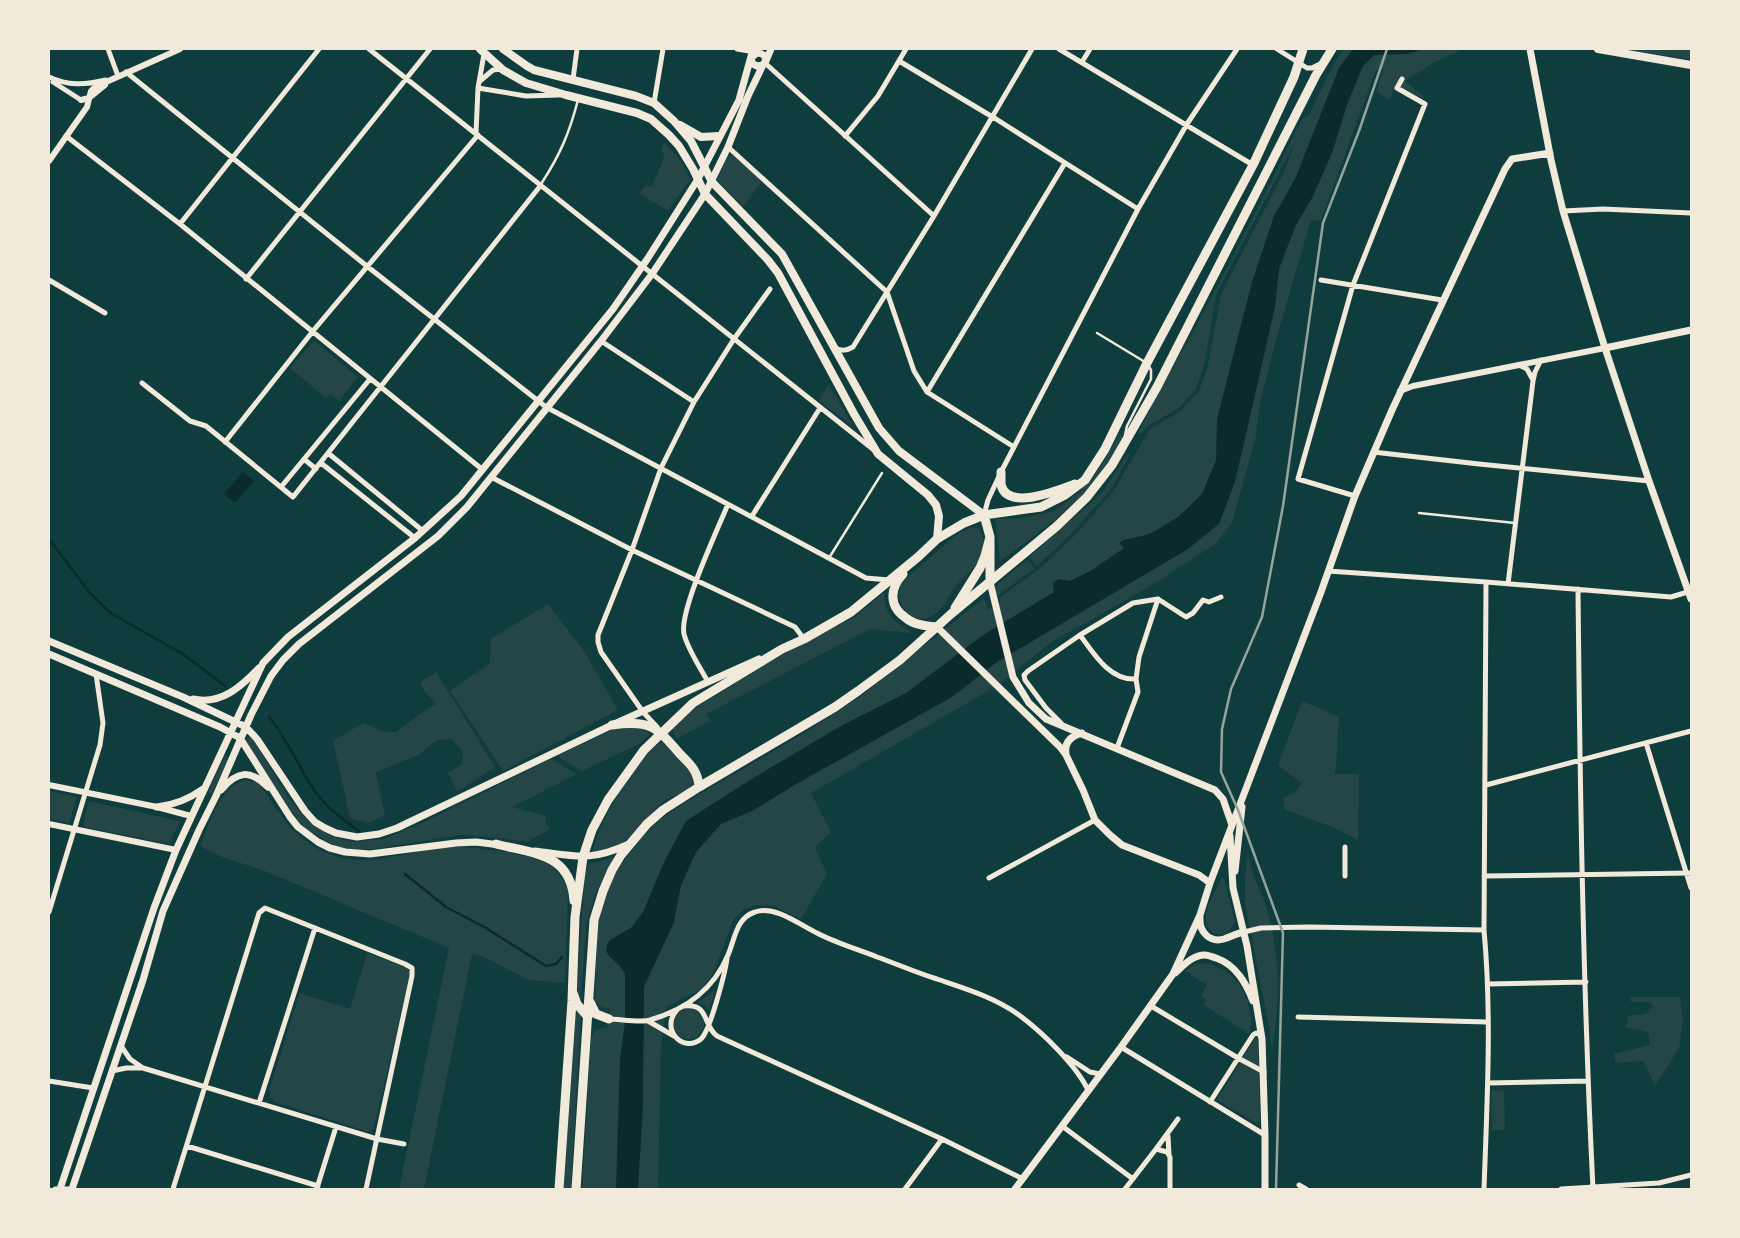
<svg xmlns="http://www.w3.org/2000/svg" width="1740" height="1238" viewBox="0 0 1740 1238" font-family="Lora,serif">
<style>
.green{fill:#244646}
.water{fill:#0a2a2b}
.lines{fill:none;stroke-linecap:round;stroke-linejoin:round}
.stream{stroke:#0a2a2b;stroke-width:2.5}
.service{stroke:#f1e9da;stroke-width:2.5}
.minor{stroke:#f1e9da;stroke-width:5}
.tertiary{stroke:#f1e9da;stroke-width:6}
.secondary{stroke:#f1e9da;stroke-width:7}
.primary{stroke:#f1e9da;stroke-width:8}
.trunk{stroke:#f1e9da;stroke-width:9}
.rail{stroke:#97a49c;stroke-width:2.5}
</style>
<rect width="100%" height="100%" fill="#0f3d3e"/>
<path class="green" d="M1344,49H1463L1433,63L1405,81L1424,97L1423,98L1401,88L1404,81L1401,78L1389,99L1376,92L1383,69L1376,70L1321,220L1311,221L1310,223L1276,340L1261,399L1255,440L1232,523L1215,544L1157,582L1088,622L1054,640L993,689L987,687L990,690L811,793L831,832L815,847L827,874L801,919L772,905H757L744,909L733,920L714,972L704,986L698,991L666,1007L661,1048L658,1189H582L591,1038C594,1030 599,1028 607,1027L610,1009L601,1007L595,1002L597,941L599,917L606,896L615,872L646,833L660,820L681,805L806,732L860,697L984,598L988,610L1001,603L999,598L1038,570L1073,537L1113,492L1150,429L1181,411L1199,391L1208,365L1221,294L1283,174L1295,142L1216,295L1205,362L1196,389L1179,408L1148,426L1141,434L1138,433C1159,389 1185,348 1207,306C1240,244 1271,181 1302,119L1309,115L1334,63Z
M1618,49H1691V59Z
M664,142L680,160L690,179L668,211L639,193L646,185L651,187L661,165L665,153L661,151Z
M730,155H733L762,181L743,207L717,180L726,159Z
M314,341L358,377L339,401L330,394L326,398L290,368Z
M829,383V384L853,426L819,401Z
M1120,433L1122,438C1100,493 1045,527 1000,561L995,519L1022,518L1054,511L1078,493L1099,469Z
M1128,454H1130L1112,488L1070,535L1037,566L1029,557L1101,494Z
M972,527L980,529C994,562 968,568 953,590C947,600 940,614 928,618C911,622 894,604 900,587C901,584 904,581 906,578L960,532Z
M1027,560L1035,568L997,596L996,586Z
M884,592C883,613 896,624 913,633L870,629L706,714L711,720L677,739L672,730L674,726L689,712L788,651L855,617Z
M548,604L584,651L618,710L503,771L450,691L490,663L491,639Z
M436,672L495,767L457,792L448,773L462,764L463,752L451,739L437,740L418,755L376,772L385,815L368,823L350,818L333,741L363,723L385,732H396L421,713L436,704L425,692L420,682Z
M1302,701L1339,717L1336,767L1334,774H1359L1358,840L1330,826L1285,810L1283,799L1297,790L1302,783L1278,765Z
M622,727L640,729L648,732L649,735L639,744L582,771L557,756L612,730Z
M249,737L252,738L290,800L309,822L336,838L352,842L384,839L422,823L551,759L577,774L512,807L546,816V825L551,828L527,842L492,837L460,835L372,849H352L335,846L305,828L292,814L245,741Z
M660,743H663C670,750 695,770 693,781C691,791 677,794 669,798C652,808 643,827 628,839C618,847 605,850 592,852C601,819 620,789 641,763C646,756 652,747 660,743Z
M225,755L229,757L212,794L208,792Z
M245,780L259,783C280,814 292,838 327,853C368,871 410,849 451,847C472,846 532,854 548,864C559,871 564,880 568,891L565,983L529,980L482,956L472,954L424,1189H399L449,948L265,871L222,857L200,846C210,824 219,786 245,780Z
M49,791L77,797L69,823L49,819Z
M89,801L180,821L169,844L85,827L83,824Z
M1248,854C1250,862 1251,870 1254,877C1257,886 1263,895 1266,905C1281,957 1280,997 1272,1050L1269,1027L1245,903V878Z
M613,857L614,860L597,890L591,908L586,927L581,1000L578,994L577,986L585,872L589,864Z
M1223,876L1235,921L1228,933C1221,935 1215,935 1210,930C1197,919 1217,889 1223,876Z
M367,953L406,967L409,971L410,975L374,1128L369,1132L275,1102L270,1096L269,1090L300,993L350,1009Z
M1206,963C1213,965 1221,968 1228,973C1244,985 1256,1014 1249,1034L1204,1005L1206,1000L1201,996L1207,985L1185,971L1195,964Z
M713,991L715,992L709,1009L698,1002Z
M1630,997H1680L1683,1020L1679,1048L1655,1086L1643,1061L1616,1063L1614,1054L1650,1045L1648,1032L1626,1028L1628,1016L1646,1014L1653,1007L1650,1002H1631Z
M574,1004L581,1013L571,1189H563Z
M674 1024a15 15 0 1 1 30 0a15 15 0 1 1-30 0Z
M1255,1038H1257L1258,1040L1260,1125L1217,1100Z
M1504,1090L1505,1130H1492L1491,1091Z"/>
<path class="water" d="M1353,49H1424L1407,54L1374,55L1363,66L1348,102L1332,153L1312,198L1295,227L1279,269L1275,307L1235,482L1219,524L1188,549L997,662L952,697L798,783L752,811L721,824L696,852L681,885L674,922L644,987L643,1105L638,1189H616L620,1059L625,1022V974L620,966L609,956L606,951L607,945L610,940L632,927L643,912L665,860L686,821L750,780L839,727L906,693L983,635L1054,592L1053,583L1059,579L1070,581L1092,570L1124,548L1119,543L1124,540L1150,534L1178,517L1202,494L1216,460L1217,419L1252,282L1274,216L1295,179L1339,68Z
M243,472L254,481L235,503L224,494Z"/>
<g class="lines">
<path class="stream" d="M49,539L90,593L112,614L183,654L225,686
M269,717C286,737 296,761 310,784C322,804 341,818 360,832
M405,874L446,907L486,928L546,966L556,964L562,957"/>
<path class="service" d="M541,184C560,155 569,134 578,100
M1097,333L1145,362
M1125,435L1127,426L1151,379V370L1148,365
M1419,513L1515,523
M829,558L882,473"/>
<path class="minor" d="M108,49L118,76
M369,49L874,450
M737,49L755,52
M1059,49L1253,165
M1277,49L1307,68H1312L1320,64
M899,61L996,119L1138,209
M1082,62L1090,49
M765,63L934,216
M126,72L368,267L546,407L866,578L889,580
M49,77C68,86 85,85 106,80
M573,79L577,49
M480,81L493,70L502,69
M53,82L81,100
M478,88L526,96L559,95
M654,103L663,49
M476,133L478,88L484,54
M66,136L180,224L483,470
M845,136L878,96L906,49
M728,147L887,292L914,371L927,392L1014,447
M1563,211L1603,209L1691,213
M180,224L319,49
M246,279L430,49
M49,280L105,313
M1321,280L1442,300
M601,341L694,402
M835,348C842,351 846,351 853,347L934,216L1032,49
M1519,365L1527,369L1533,380
M142,383L190,421L206,426L293,497L541,185
M927,392L1065,163
M225,442L313,331L478,135
M1373,452L1479,464L1649,481
M328,453L423,531
M304,459L316,469
M321,463L415,538
M491,477L632,550L795,627L804,639
M281,487L370,379
M1355,496L1298,479L1353,285L1425,104L1397,88L1402,79
M984,515L988,500L1001,472L1138,209L1187,124L1237,49
M752,516L820,408
M1328,571L1486,582L1671,597L1691,591
M1508,584L1533,381L1535,372L1541,360
M1578,589C1580,789 1583,989 1593,1189
M1158,599L1186,617L1193,613L1203,600L1209,602L1221,597
M1080,635C1094,654 1110,681 1136,679
M708,682C700,667 688,650 684,634C679,611 718,529 728,504
M1061,723L1046,708L1025,680L1024,675L1028,671L1080,635L1133,603L1158,599
M657,727L643,712L601,652L598,642V635L632,550L661,468L694,402L734,339L770,289
M1646,743L1691,888
M1117,748L1138,692L1136,679L1139,657L1158,599
M1486,785L1691,731
M1345,847V876
M1484,876L1691,873
M989,878L1095,820
M49,912L100,745L103,723L96,674
M1244,932L1261,928L1309,927L1484,930
M1488,984L1586,982
M684,1006C710,1003 702,1025 717,1036L942,1139L1023,1179
M1151,1006L1238,1058L1264,1072
M677,1010C660,1028 682,1054 701,1039C710,1031 725,973 727,959
M1298,1017L1487,1022
M608,1019C620,1019 640,1023 650,1020C685,1010 714,989 728,955C735,939 736,918 755,912C775,905 800,925 817,933C836,943 857,949 877,957C897,964 917,973 937,979C966,989 994,997 1019,1015C1042,1032 1076,1065 1088,1090
M648,1021L674,1036
M1121,1047L1265,1135
M1067,1057L1090,1072L1100,1074
M143,1068L377,1139L404,1144
M112,1071L126,1068H143L130,1059L121,1046
M49,1081L93,1088
M1488,1083L1587,1081
M1210,1102L1253,1035L1256,1033L1259,1034L1262,1039
M259,1103L315,928
M1062,1126L1133,1179
M1168,1136L1169,1155
M187,1146L318,1186
M1156,1149L1178,1119
M1299,1185L1306,1189
M317,1188L336,1127
M55,1189H72
M173,1189L259,913L265,908L405,964L412,968V976L366,1189
M905,1189L942,1139
M1125,1189L1156,1149L1167,1152L1170,1157V1189
M1484,1189C1487,1103 1492,1016 1484,930L1486,582
M1561,1189L1659,1183L1691,1175"/>
<path class="tertiary" d="M81,100L89,98L105,85
M49,161L87,107L91,91L95,87L180,49
M1400,391L1413,386L1605,348
M49,785L157,807L191,816
M49,824L176,850"/>
<path class="secondary" d="M1530,49L1551,160L1563,211L1605,348L1649,481L1691,599
M751,59L753,64L757,66L763,65C768,59 765,53 757,53L752,57
M766,61L771,49
M1605,348L1691,330
M990,582L1013,677L1029,703L1046,719L1215,790L1223,799L1232,825
M937,627L1060,747L1066,755L1083,790L1095,820L1110,835L1122,845L1199,875L1210,883
M49,641L183,697L246,727L257,739L305,811L315,822L325,828L336,833L357,837L379,834L397,828L612,725L759,659
M49,654L220,727L240,738L290,817L298,827L318,842L330,848L345,852L370,854L456,843L476,842L500,845
M193,699C221,705 241,687 259,668
M1066,754C1064,742 1071,736 1082,733
M221,790C237,771 250,769 268,787
M157,807C174,805 189,799 203,789
M1230,836L1233,888L1247,946L1262,1039L1265,1135V1189
M535,851C576,856 590,862 629,844
M1235,871L1242,807
M1200,918C1199,932 1210,943 1224,939C1231,937 1237,933 1244,932
M1175,973C1183,966 1192,955 1205,955C1208,955 1213,957 1216,958C1236,965 1246,983 1253,1001
M60,1189L154,908L176,850L263,663L288,637L415,538L461,496L613,309L648,258L698,179L739,100L753,49
M72,1189L143,980L163,911L199,830L216,796L251,715L271,676L283,660L299,644L438,536L467,507L601,341L652,274L705,194L728,147L748,96L763,65
M1015,1189L1121,1047L1173,974L1200,915L1210,883L1321,592L1355,496L1392,410L1505,169L1512,159L1550,153"/>
<path class="primary" d="M480,49L503,70L526,83L566,95L637,113L651,119L669,135L679,146L693,169L705,194L768,260L778,273L854,414L878,454L928,495L936,505L939,516L937,539
M503,49L527,66L534,70L636,96L654,103L674,121L691,141L712,182L782,254L879,428L899,451L984,515
M1598,49L1691,65
M680,125L701,137L719,136"/>
<path class="trunk" d="M1001,472C1001,476 1001,480 1001,484C1006,512 1059,490 1075,484
M984,515L990,537V582
M903,574C890,588 888,606 906,618C914,625 926,626 937,627
M955,608L980,568L985,556L990,537
M612,725C650,720 656,726 680,754C691,765 698,771 699,787
M496,844C534,854 571,853 574,901
M573,993L577,1004L588,1017
M590,1002L596,1014L609,1019
M559,1189L572,1001L575,917L583,857L592,830L608,800L644,750L693,703L782,649L804,639L851,612L918,557L937,539L964,523L984,515L1041,507L1065,495L1085,480L1105,449L1147,363L1253,165L1294,77L1303,49
M576,1189L594,920L603,891L612,870L621,855L647,824L663,810L699,787L835,707L858,691L900,660L951,614L1057,526L1087,497L1112,465L1157,387L1316,75L1332,49"/>
<path class="rail" d="M1276,1189L1283,933L1238,810L1221,772L1222,729L1231,689L1262,617L1283,506L1323,223L1359,131L1387,49"/>
</g>
<rect width="1740" height="1238" fill="none" stroke="#f1e9da" stroke-width="100"/>
</svg>
